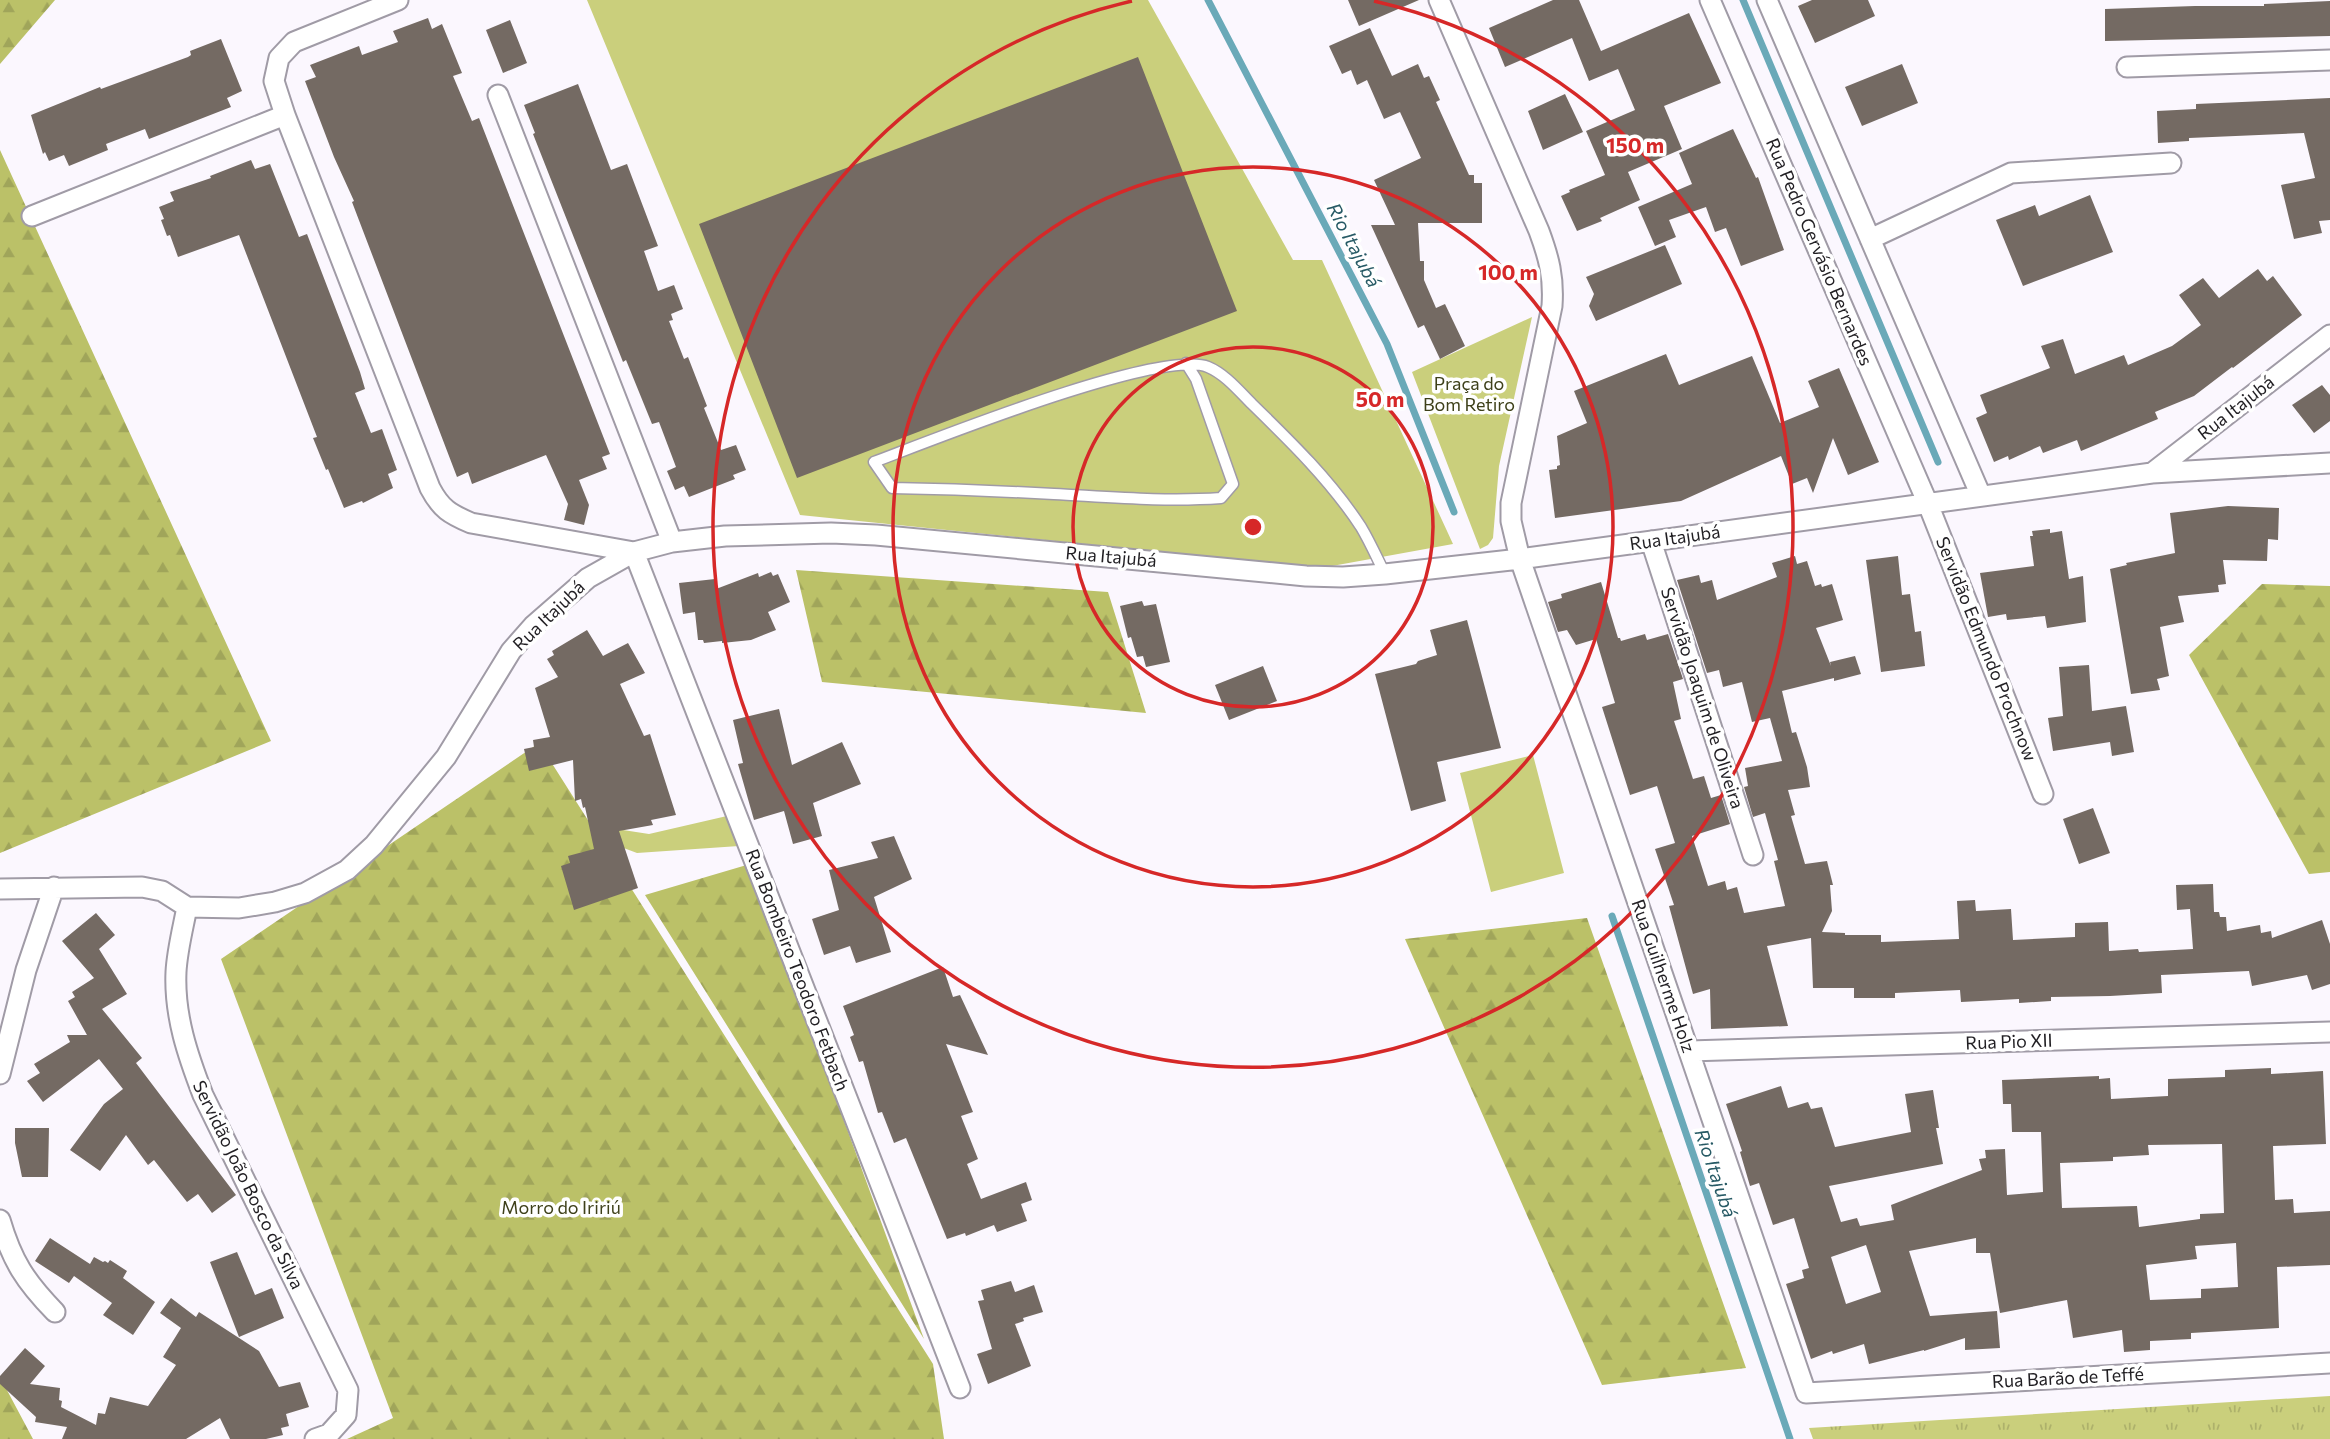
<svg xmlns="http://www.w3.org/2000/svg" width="2330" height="1439" viewBox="0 0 2330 1439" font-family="Commissioner,sans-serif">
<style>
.grass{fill:url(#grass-tufts)}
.forest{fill:url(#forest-firs)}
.green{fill:#cacf7c}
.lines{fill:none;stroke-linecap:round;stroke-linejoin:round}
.stream{stroke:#6aa9b8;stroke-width:7}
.building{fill:#746a63;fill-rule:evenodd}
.service-casing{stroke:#a09ba6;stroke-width:13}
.minor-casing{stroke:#a09ba6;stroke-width:23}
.service{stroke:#fff;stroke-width:10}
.minor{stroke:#fff;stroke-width:19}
.ring{fill:none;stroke:#d62828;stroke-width:3.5}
.labels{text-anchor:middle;stroke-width:7;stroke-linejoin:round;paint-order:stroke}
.street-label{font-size:18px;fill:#201e22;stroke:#fff}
.park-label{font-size:18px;fill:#3e401a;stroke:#fff}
.water-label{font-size:19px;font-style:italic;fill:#275a65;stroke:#fff}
.centre{fill:#d62828;stroke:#fff;stroke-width:3.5}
.ring-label{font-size:21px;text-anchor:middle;font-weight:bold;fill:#d62828;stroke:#fff;stroke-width:7;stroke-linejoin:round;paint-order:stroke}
</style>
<defs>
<pattern id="grass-tufts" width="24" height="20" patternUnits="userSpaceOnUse" patternTransform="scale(1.75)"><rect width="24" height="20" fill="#cacf7c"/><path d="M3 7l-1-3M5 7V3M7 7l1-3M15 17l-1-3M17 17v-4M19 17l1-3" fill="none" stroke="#adb16b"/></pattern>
<pattern id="forest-firs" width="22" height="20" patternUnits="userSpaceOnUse" patternTransform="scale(1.75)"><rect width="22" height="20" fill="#bbc168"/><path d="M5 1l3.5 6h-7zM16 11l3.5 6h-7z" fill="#a0a55a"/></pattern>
</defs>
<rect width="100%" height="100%" fill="#fbf7fe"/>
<path class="grass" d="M2330,1396V1439H1813L1809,1428Z"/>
<path class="forest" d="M0,0H55L0,64Z
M0,150L271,741L0,853Z
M796,570L1108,592L1146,713L822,682Z
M2262,584L2330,586V872L2309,874L2189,655Z
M539,743L933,1364L944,1439H347L393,1418L221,959Z
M750,864L924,1339L645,895Z
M1587,918L1746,1368L1602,1385L1405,939Z
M0,1377L33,1439H0Z"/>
<path class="green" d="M587,0H1148L1293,260H1322L1453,544L1321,568L800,515Z
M1532,317L1499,466L1493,538L1488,545L1480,549L1412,372Z
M1533,755L1564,873L1491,892L1460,773Z
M727,816L739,846L637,853L605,841L597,826L649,834Z"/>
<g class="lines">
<path class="stream" d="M1208,0L1387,344L1454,512
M1743,0L1938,462
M1612,916L1790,1439"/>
</g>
<path class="building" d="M1348,0H1419L1359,26Z
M1553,0H1579L1601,51L1689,13L1721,83L1664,106L1682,149L1628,172L1640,200L1600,218L1602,221L1577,231L1561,196L1570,192L1569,190L1605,175L1586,131L1635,110L1618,69L1589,81L1572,38L1505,67L1489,28Z
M1812,0H1868L1875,16L1815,43L1798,6Z
M2330,1V36L2105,41V9L2195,6H2264V4Z
M428,18L432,29L442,24L462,73L453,76L472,121L479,118L610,454L602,457L607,469L579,480L589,505L584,525L564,520L568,504L546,455L472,484L468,472L457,477L352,202L354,201L334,157L305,81L316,77L310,65L359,46L362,55L398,42L393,31Z
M510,20L527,63L503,73L486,30Z
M1370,28L1392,76L1418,64L1424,78L1429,76L1440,100L1436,102L1469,175H1474V183H1482V223H1418L1420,261H1424V280L1436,308L1445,304L1465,346L1440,359L1424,325L1418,328L1371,225H1395L1374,180L1421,158L1400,112L1384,119L1367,80L1357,85L1351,70L1342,74L1329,46Z
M221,39L242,91L227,98L231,107L149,139L145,129L106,144L108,150L69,166L64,155L49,161L45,152L43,154L31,115L100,87L101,89L188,57L191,55L190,51Z
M1138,57L1237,311L797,478L699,224Z
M1902,64L1918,103L1862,126L1845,87Z
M578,84L611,170L627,164L658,246L644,251L658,291L674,285L683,309L671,314L673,320L669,321L684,359L688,357L707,406L704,408L721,450L736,445L746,470L733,475L735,479L689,497L684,486L675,490L667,471L676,467L659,422L652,424L626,360L623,362L533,134L535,133L524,105Z
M1565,94L1583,132L1543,150L1528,111Z
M2330,98V220L2319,221L2322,233L2294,239L2281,185L2315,178L2304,133L2189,138V141L2158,143L2157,111L2196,109V104Z
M1733,129L1756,178L1758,177L1784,250L1741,266L1726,228L1715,232L1706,207L1669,220L1676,237L1655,246L1638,207L1692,184L1679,153Z
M251,160L255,169L270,164L299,237L307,234L360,372L365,389L355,393L371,433L382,429L397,470L388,474L393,488L363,503L362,501L344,508L328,469L326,470L313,438L317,437L239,235L178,257L170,235L167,236L161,220L164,219L159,207L174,201L170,192L211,178L210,176Z
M2090,195L2113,252L2023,286L1996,220L2035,205L2039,216Z
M1665,245L1682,284L1596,321L1589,306L1594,294L1586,277Z
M2258,269L2267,281L2273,276L2302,315L2233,368L2232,367L2194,396L2155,412L2158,419L2081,451L2077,440L2043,453L2040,446L2009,460L2008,456L1994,462L1976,418L1987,413L1980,395L2050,368L2041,346L2063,339L2075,374L2124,355L2128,365L2172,346L2201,325L2179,295L2203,278L2219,298Z
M1666,354L1679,385L1752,356L1780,423L1819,407L1808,381L1839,368L1879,462L1848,475L1833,438L1813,493L1807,478L1792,484L1781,456L1681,501L1555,518L1549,470L1557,469V466L1560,465L1557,436L1587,423L1574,391Z
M2322,385L2330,395V421L2314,433L2292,405Z
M2228,506L2279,508L2278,540L2268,539L2267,561L2223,560L2226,584L2218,585L2219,592L2178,596L2184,622L2160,627L2169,676L2157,679L2160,690L2131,694L2110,569L2127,565L2126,563L2175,553L2170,513Z
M2050,529V533L2062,531L2069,579L2083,576L2086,622L2047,628L2045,616L2007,620L2006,614L1988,617L1980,573L2034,566L2030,536H2033L2032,531Z
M1795,556L1797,564L1807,561L1815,586L1821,584L1822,587L1832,584L1843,620L1816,628L1831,666L1830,662L1855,656L1861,674L1834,681V678L1782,691L1792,733L1796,732L1807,767L1810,787L1788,790L1795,815L1791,816L1805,864L1827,861L1833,885H1830L1832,911L1822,932L1845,933V935H1881V942L1959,939L1957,901L1975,900L1976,911L2011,909L2013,940L2075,937V923L2108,922L2109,951L2138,949L2139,952L2193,949L2190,909L2177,910L2176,885L2213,884L2214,912H2219L2220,917H2226L2227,931L2260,925L2261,933L2271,931L2272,938L2322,920L2330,944V984L2312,990L2307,975L2252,986L2249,971L2161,975L2162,993L2110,996L2051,997V1001L2019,1003V999L1961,1002L1960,990L1895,993V998H1854V988H1813L1811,938L1767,946L1788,1026L1711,1029L1710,989L1693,994L1669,906L1674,905L1655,849L1675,843L1657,786L1630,795L1602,707L1615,703L1596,639L1576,645L1567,630L1558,632L1548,602L1562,598L1561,594L1601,582L1618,638H1620L1621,641L1645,634L1647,640L1668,634L1683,679L1673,682L1681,719L1674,721L1693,779L1704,776L1711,798L1721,795L1730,824L1692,836L1708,886L1725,881L1727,890L1737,887L1744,913L1785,906L1774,861L1778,860L1765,813L1753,817L1744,787L1748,786L1745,768L1782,761L1770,718L1752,722L1742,682L1723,687L1719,670L1707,673L1677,580L1699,575L1701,583L1712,580L1717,600L1777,577L1772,563Z
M1898,556L1902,595L1910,594L1915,632L1921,631L1925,666L1881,672L1866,560Z
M771,572L773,576L778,574L790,602L768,612L776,630L751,640L722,643V641L704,643L703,640H698L695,612L683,614L679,583L715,579L716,589L758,573L759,577Z
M1142,601L1144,606L1156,604L1170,662L1146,667L1143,656L1137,657L1131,637L1128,638L1120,606Z
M1467,620L1501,748L1437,762L1446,801L1411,811L1375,674L1416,664L1418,661L1437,655L1430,630Z
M587,630L603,656L628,643L645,673L620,684L644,736L650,734L676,815L651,820L653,825L619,831L638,888L574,910L561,866L570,863L568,856L594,849L585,807L583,808L581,799L575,801L573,760L529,771L524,749L534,747L533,740L550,737L535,688L558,677L547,659L554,655L552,651Z
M2089,665L2092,711L2126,706L2134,752L2112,756L2110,742L2053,751L2048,718L2063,716L2059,667Z
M1263,666L1277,701L1229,720L1215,685Z
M779,709L792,765L842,742L861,784L813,803L822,836L793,844L784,811L754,820L738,764L743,763L733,720Z
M2093,808L2110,853L2079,864L2063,819Z
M894,836L912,879L874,897L891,952L856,963L850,946L824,955L812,919L839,910L829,870L878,858L871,842Z
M96,913L115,935L99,949L127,994L102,1009L142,1058L136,1063L236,1195L212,1213L198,1194L187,1202L154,1160L148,1165L126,1135L100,1171L70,1150L104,1104L123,1089L99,1059L43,1102L27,1081L40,1073L34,1064L70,1042L67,1035H87L68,1001L75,997L72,992L94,978L62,941Z
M943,967L953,997L960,995L988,1055L946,1044L973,1112L961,1116L978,1159L967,1164L981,1199L1026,1182L1032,1200L1021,1204L1027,1221L997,1232L994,1225L966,1236L965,1233L947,1239L906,1138L894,1143L882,1112L878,1113L863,1061L859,1062L850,1037L854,1035L843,1006Z
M2271,1068V1074L2323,1071L2326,1144L2273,1146L2275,1200L2293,1199L2294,1213L2330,1211V1265L2277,1267L2279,1328L2191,1333V1339L2150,1341V1350L2124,1352L2122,1330L2073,1338L2067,1300L2000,1313L1990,1253H1976V1238L1909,1251L1930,1316L1997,1311L2000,1348L1965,1350V1338L1924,1351V1350L1869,1364L1864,1344L1833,1354L1832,1351L1811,1359L1786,1284L1804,1278L1802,1270L1809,1268L1794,1218L1773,1225L1759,1183L1750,1186L1740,1152L1742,1151L1726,1104L1781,1086L1788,1108L1808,1102L1811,1109L1822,1107L1835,1147L1911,1132L1905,1094L1933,1090L1939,1128H1936L1943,1164L1829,1186L1841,1222L1857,1218L1860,1226L1894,1220L1891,1205L1982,1170L1979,1159L1986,1158L1985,1150L2005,1149L2007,1195L2043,1192L2041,1132H2012L2011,1104H2003L2002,1080L2099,1076V1079L2110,1078L2111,1099L2168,1096V1079L2225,1077V1070ZM2222,1144L2224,1213L2200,1214V1219L2139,1227L2137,1206L2062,1208L2060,1163L2113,1161V1157L2149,1155L2148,1145ZM2236,1243L2238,1287L2201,1289V1298L2150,1300L2146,1265L2197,1259L2195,1246ZM1866,1245L1881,1292L1846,1304L1831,1257Z
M15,1128H49L48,1177H22L15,1143Z
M50,1238L90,1264L94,1257L103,1262L105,1261L108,1263L110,1260L127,1271L123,1278L155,1302L133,1335L103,1315L112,1303L74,1276L69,1283L35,1261Z
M237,1252L255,1295L272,1288L284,1318L239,1337L210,1262Z
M1011,1281L1015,1292L1034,1285L1043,1312L1023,1318L1024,1321L1015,1324L1031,1366L988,1384L977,1354L992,1349L978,1301L984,1300L981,1290Z
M171,1298L196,1317L199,1312L259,1351L279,1387L300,1382L309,1407L286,1414L289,1426L281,1428L283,1435L266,1439H230L220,1418L186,1439H62L67,1427L35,1422L36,1417L0,1384V1376L25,1348L45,1366L30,1384L60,1388L59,1400L62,1401L61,1407L96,1425L98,1413L105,1414L110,1397L148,1406L176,1365L163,1357L181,1328L160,1313Z"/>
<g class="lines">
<defs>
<path id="service" d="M1186,363L1196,379L1233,484L1221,498C1165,502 1110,497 1054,494C1000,491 946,489 892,488L874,462C930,441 1161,348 1208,367C1225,374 1239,391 1252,404C1291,442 1331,481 1361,527C1370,542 1377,558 1385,574"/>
<path id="minor" d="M398,0L294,42L279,58L274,81L285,115L430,488C441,509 450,514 471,523L634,552
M1439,0L1539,231C1549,258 1554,277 1552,306L1511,503V521L1520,559L1806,1393L2330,1363
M1710,0L1928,504L2043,794
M1767,0L1981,496
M2127,67L2330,60
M498,95L672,542
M32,216L285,115
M1870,239L2011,173L2171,163
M2152,473L2330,463
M1651,541L1753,855
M634,552L960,1388
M0,889L142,887L162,891L187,907L239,908L275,902L305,893L347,870L374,845L446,757L511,651L533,626L588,578L634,552L672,542L725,536L831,533L876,535L1306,576L1343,577L1385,574L1520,559L2152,473L2330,335
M187,907C183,928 177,951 176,972C174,1016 188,1056 203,1095L348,1390L346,1415L329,1434L315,1439
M1689,1051L2330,1032
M0,1074L26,970L54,887
M0,1220C12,1261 25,1281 55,1312"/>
</defs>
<use href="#service" class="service-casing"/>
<use href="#minor" class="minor-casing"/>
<use href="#service" class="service"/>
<use href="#minor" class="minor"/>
</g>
<g class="ring">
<circle cx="1253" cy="527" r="180"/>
<circle cx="1253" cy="527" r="360"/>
<path d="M1374 1A540 540 0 1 1 1132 1"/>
</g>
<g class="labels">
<g class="street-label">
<text transform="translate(1819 252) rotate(67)" y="6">Rua Pedro Gervásio Bernardes</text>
<text transform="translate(2236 408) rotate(-38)" y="6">Rua Itajubá</text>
<text transform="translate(1675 538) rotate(-8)" y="6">Rua Itajubá</text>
<text transform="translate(1111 557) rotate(5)" y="6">Rua Itajubá</text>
<text transform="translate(549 616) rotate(-44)" y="6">Rua Itajubá</text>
<text transform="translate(1986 649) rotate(68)" y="6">Servidão Edmundo Prochnow</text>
<text transform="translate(1702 698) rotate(72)" y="6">Servidão Joaquim de Oliveira</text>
<text transform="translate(797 970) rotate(69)" y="6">Rua Bombeiro Teodoro Fetbach</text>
<text transform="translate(1663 976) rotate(71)" y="6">Rua Guilherme Holz</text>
<text transform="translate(2009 1042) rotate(-2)" y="6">Rua Pio XII</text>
<text transform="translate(248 1185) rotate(64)" y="6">Servidão João Bosco da Silva</text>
<text transform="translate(2068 1378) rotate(-3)" y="6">Rua Barão de Teffé</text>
</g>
<g class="park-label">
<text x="1469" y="390">Praça do<tspan x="1469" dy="21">Bom Retiro</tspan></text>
<text x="561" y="1214">Morro do Iririú</text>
</g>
<g class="water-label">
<text transform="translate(1354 245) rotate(62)" y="7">Rio Itajubá</text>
<text transform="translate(1716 1173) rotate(71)" y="7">Rio Itajubá</text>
</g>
</g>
<circle cx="1253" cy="527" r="10" class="centre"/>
<g class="ring-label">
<text x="1635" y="153">150 m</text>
<text x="1508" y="280">100 m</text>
<text x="1380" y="407">50 m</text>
</g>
</svg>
